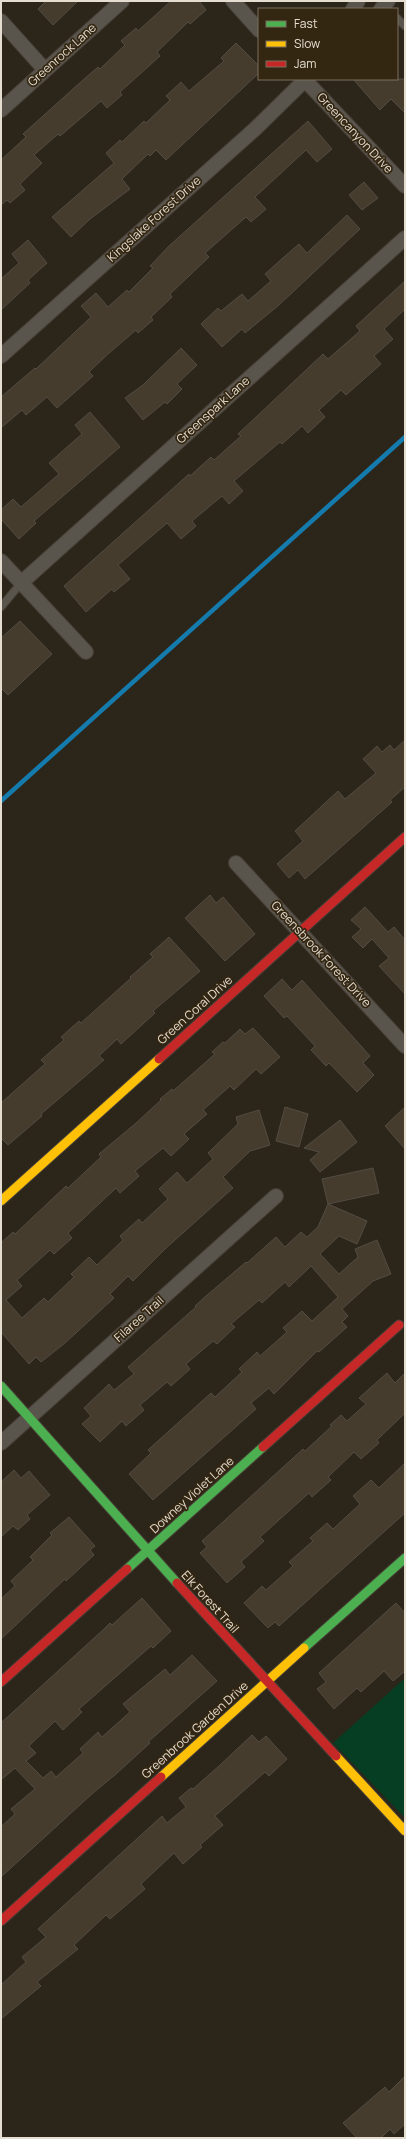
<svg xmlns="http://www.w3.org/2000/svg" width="406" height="2139" viewBox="0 0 406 2139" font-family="Manrope,sans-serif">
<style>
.green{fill:#063e23}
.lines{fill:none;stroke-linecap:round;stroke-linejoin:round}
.stream{stroke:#157aac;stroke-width:4.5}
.building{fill:#453c2d;stroke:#534c42}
.lane-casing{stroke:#463f37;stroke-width:9}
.street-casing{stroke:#463f37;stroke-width:16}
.fast-casing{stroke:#463f37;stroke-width:11}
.slow-casing{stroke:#463f37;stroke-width:11}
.jam-casing{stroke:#463f37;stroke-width:11}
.lane{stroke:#59544c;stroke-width:7}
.street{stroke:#59544c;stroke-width:14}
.fast{stroke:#4caf50;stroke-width:9}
.slow{stroke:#ffc107;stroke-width:9}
.jam{stroke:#c62828;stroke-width:9}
.labels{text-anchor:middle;stroke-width:3.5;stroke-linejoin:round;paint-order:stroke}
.street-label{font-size:12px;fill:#e5ddd0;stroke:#342712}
</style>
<rect width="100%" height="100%" fill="#2c251a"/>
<path class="green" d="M405,1678V1818L333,1743Z"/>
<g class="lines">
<path class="stream" d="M1,801L405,437"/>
</g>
<path class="building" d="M46,1H78L53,25L38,9Z
M171,1H199L206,10L190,24L188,22L157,52L160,56L120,92L122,95L107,108L101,101L60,136L58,134L34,155L42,163L20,184L25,190L10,203L7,200L1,205V160L26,137L23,134L83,80L98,67L100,69L125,45L121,41L136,28L138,31Z
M236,43L259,66V73L166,160L156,150L150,156L148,154L122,179L130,189L90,219L71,237L52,217L114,163L106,153L120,140L122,142L144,121L146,123L170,100L166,96L181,82L189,91L224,61L221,58Z
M353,79H405V113L391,99L380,110Z
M308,121L332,149L317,162L306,150L255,197L266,209L251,222L246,217L205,253L209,257L170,294L172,297L151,317L153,320L138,333L136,330L108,354L89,372L93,376L57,408L47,397L26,415L22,410L1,428V397L35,368L36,369L91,317L81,306L96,293L108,307L127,290L129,292L153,268L150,266L169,246Z
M364,182L378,198L362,210L349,195Z
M347,215L360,229L279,305L245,333L242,329L222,347L201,324L218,308L221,311L242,294L248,301L271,281L265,274L284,257L299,244L307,253Z
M28,240L47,263L28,280L30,283L1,310V279L19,263L12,254Z
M405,281V309L384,329L393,339L374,356L381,364L346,395L341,390L319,410L325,417L308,433L302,426L282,444L280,442L234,481L243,491L229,504L222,496L192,521L196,526L181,539L167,523L118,565L130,579L114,592L112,589L86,612L64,586L189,474L190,476L211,457L214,460L241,436L238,434L323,354L328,359L360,331L356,326Z
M181,348L197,365L177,384L182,389L167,404L165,402L143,420L125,398L143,385Z
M90,412L120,447L34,521L36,523L19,539L1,519V510L13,499L21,507L59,474L49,463L82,434L75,425Z
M20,621L52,654L8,695L1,688V638Z
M405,740V787L390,800L392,802L305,879L298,870L289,878L277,864L303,841L295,831L338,791L345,799L376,773L363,759L377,746L382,752L390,745L394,750Z
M210,895L216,903L223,897L255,934L225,961L185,918Z
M365,907L388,932L394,927L405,940V994L379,966L389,958L372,939L363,948L352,937L361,929L351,920Z
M169,937L200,971L153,1011L155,1013L121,1044L117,1039L99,1056L104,1060L41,1114L42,1116L8,1145L1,1138V1103L45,1064L41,1060L64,1040L61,1037L79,1021L81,1023L131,978L130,977L153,957L150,954Z
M282,979L292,990L302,980L370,1056L363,1063L374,1075L357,1092L329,1063L326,1066L311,1050L315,1046L287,1016L284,1018L264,996Z
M253,1028L280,1057L261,1074L256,1069L234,1090L230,1086L203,1110L207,1114L184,1134L189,1139L171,1156L163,1148L135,1171L139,1176L120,1193L116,1188L68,1233L72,1238L54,1254L50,1250L17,1280L22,1286L6,1300L22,1318L44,1298L48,1302L74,1277L71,1274L89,1257L97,1265L123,1240L120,1236L139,1219L142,1223L168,1199L159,1189L177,1172L187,1183L213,1159L208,1153L238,1124L236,1117L259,1110L270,1145L250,1151L223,1177L233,1188L165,1249L133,1281L128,1276L110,1294L114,1298L65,1343L41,1362L36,1357L29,1364L1,1332V1243L13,1232L15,1234L66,1186L68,1188L101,1157L99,1154L135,1124L161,1100L160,1099L172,1089L173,1091L215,1054L212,1052L223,1042L225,1043L240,1029L245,1034Z
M285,1107L308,1114L299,1147L276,1141Z
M405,1107V1149L385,1126Z
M340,1120L357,1142L320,1172L310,1160L319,1152L304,1148Z
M373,1168L379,1193L328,1204L367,1221L357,1244L339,1236L320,1254L339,1274L358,1257L355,1249L377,1240L391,1274L373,1281L342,1309L348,1316L342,1322L347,1327L319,1352L317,1351L274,1394L269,1388L251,1403L256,1409L153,1500L129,1474L151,1453L148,1450L211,1393L215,1397L242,1372L239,1369L257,1352L260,1356L287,1332L283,1328L302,1311L312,1321L338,1297L311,1266L289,1287L285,1282L262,1303L259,1300L231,1324L235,1327L217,1344L213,1341L186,1364L190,1369L171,1386L167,1382L140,1405L144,1410L126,1426L122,1421L100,1442L82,1424L91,1416L84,1408L109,1384L114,1390L134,1374L128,1367L196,1307L195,1306L206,1296L246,1262L247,1263L276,1237L285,1247L301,1232L307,1237L318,1227L328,1204L322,1179Z
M387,1373L395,1383L405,1373V1413L377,1440L379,1443L361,1459L354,1452L328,1477L331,1480L312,1497L309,1493L260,1537L264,1541L241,1562L245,1567L227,1583L200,1553L207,1547L202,1541L303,1449L305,1451L332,1426L330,1425L341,1415L347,1421L366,1404L359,1398Z
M405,1463V1513L279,1626L275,1622L268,1628L244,1603L262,1586L266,1590L293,1566L289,1562L313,1541L310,1538L327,1523L333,1529L360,1504L353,1496L371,1480L379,1488Z
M14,1470L21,1478L29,1471L50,1495L27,1515L30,1519L18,1530L13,1526L1,1537V1482Z
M69,1517L95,1546L90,1550L94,1555L66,1581L65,1579L1,1639V1599L15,1586L11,1581L33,1560L30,1557L52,1535L50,1533Z
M142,1598L171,1631L153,1648L151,1646L79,1709L82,1712L63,1730L55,1721L29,1746L36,1753L26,1761L43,1778L51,1771L56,1777L83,1753L80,1749L98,1732L102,1737L130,1712L123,1704L165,1669L170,1675L192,1655L217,1681L148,1742L150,1743L116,1774L93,1793L1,1877V1827L15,1814L11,1809L35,1789L15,1768L1,1780V1723L104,1629L110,1623L112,1625Z
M396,1603L405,1613V1671L393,1681L384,1671L361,1692L357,1688L334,1709L317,1689L326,1682L319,1673Z
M252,1735L259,1742L266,1736L287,1759L269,1776L265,1772L215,1816L223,1825L200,1845L202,1847L183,1864L174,1853L141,1884L145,1889L110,1919L106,1915L74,1945L78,1949L37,1982L41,1986L1,2019V1985L26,1962L22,1957L46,1937L38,1929L162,1816L167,1823L186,1807L179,1798L191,1788L193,1789L219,1766Z
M405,2076V2124L394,2134L390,2129L381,2138H357L343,2123L385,2087L389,2092Z"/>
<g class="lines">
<defs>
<path id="lane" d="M397,18L405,26
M1,607L21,583"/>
<path id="street" d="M233,1L259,30
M353,9L358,1
M381,9L388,1
M1,21L45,70
M304,79L405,186
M1,110L122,1
M1,356L255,129L306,79
M1,561L86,652
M21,583L405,238
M236,863L405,1046
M1,1443L276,1196"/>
<path id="fast" d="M1,1386L177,1583
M127,1569L263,1447
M304,1648L405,1558"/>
<path id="slow" d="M1,1201L159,1059
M336,1756L405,1831
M161,1777L304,1648"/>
<path id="jam" d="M159,1059L405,837
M263,1447L399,1325
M177,1583L336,1756
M1,1682L127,1569
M1,1921L161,1777"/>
</defs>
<use href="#lane" class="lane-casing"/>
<use href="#street" class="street-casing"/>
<use href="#fast" class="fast-casing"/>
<use href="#slow" class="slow-casing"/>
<use href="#jam" class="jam-casing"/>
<use href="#lane" class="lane"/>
<use href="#street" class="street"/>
<use href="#fast" class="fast"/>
<use href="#slow" class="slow"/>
<use href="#jam" class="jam"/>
</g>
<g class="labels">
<g class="street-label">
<text transform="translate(62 55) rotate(-42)" y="4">Greenrock Lane</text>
<text transform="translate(355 133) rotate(47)" y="4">Greencanyon Drive</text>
<text transform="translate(154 219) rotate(-42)" y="4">Kingslake Forest Drive</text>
<text transform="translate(213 410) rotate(-42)" y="4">Greenspark Lane</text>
<text transform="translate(321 954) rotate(47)" y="4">Greensbrook Forest Drive</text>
<text transform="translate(195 1010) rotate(-42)" y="4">Green Coral Drive</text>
<text transform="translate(139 1319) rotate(-42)" y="4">Filaree Trail</text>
<text transform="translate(192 1495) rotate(-42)" y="4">Downey Violet Lane</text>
<text transform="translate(210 1602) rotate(48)" y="4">Elk Forest Trail</text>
<text transform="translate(195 1730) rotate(-42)" y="4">Greenbrook Garden Drive</text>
</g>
</g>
<rect width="406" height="2139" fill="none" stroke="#e5ddd0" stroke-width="4"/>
<rect x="258" y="8" width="140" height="72" fill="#342712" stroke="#7b705e"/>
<rect x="266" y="21" width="20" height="6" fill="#4caf50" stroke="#7b705e"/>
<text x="294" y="28" font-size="12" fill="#e5ddd0">Fast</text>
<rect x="266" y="41" width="20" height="6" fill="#ffc107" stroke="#7b705e"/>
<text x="294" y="48" font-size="12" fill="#e5ddd0">Slow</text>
<rect x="266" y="61" width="20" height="6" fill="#c62828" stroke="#7b705e"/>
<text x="294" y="68" font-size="12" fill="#e5ddd0">Jam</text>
</svg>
